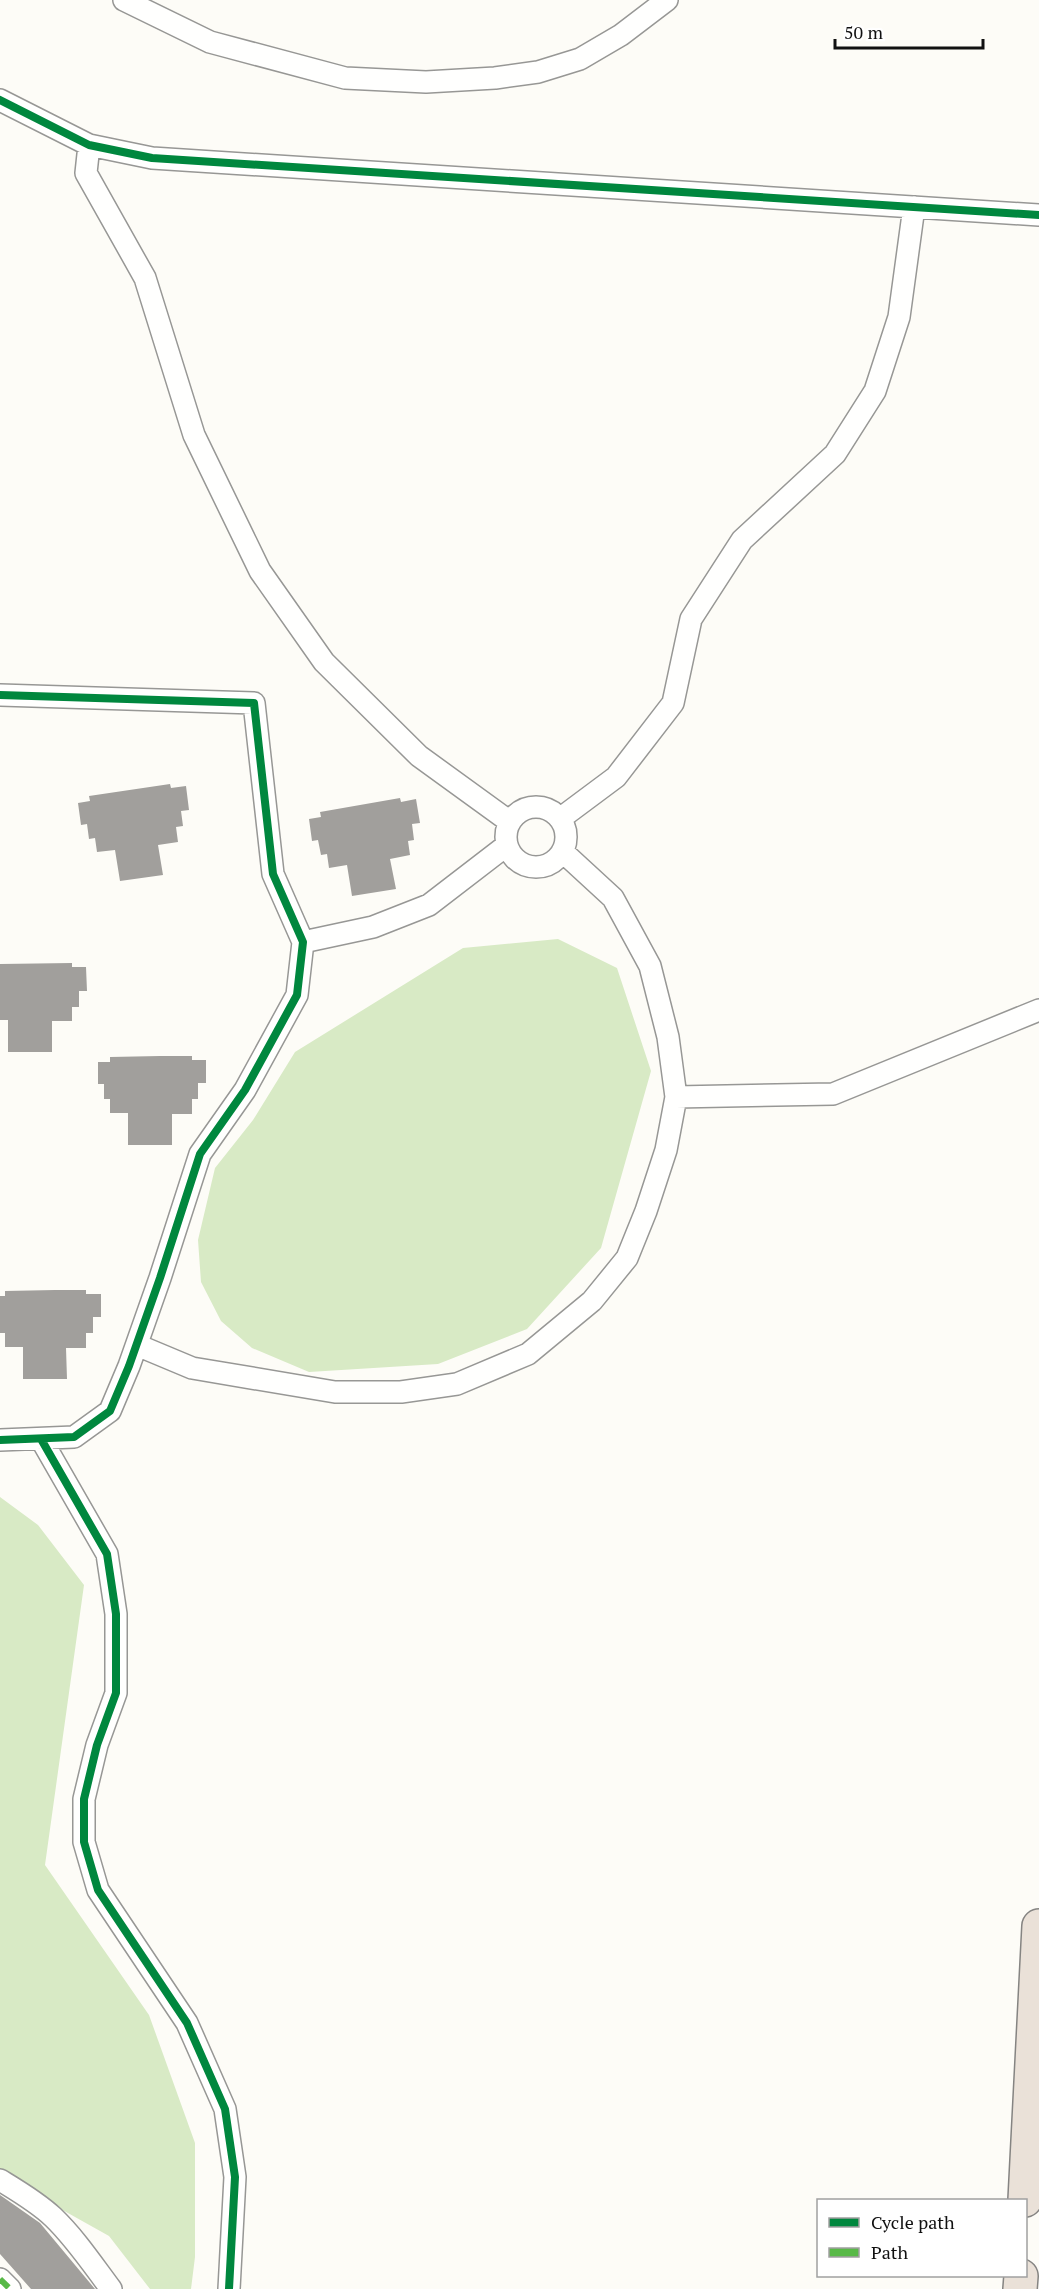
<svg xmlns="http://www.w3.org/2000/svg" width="1039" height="2289" viewBox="0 0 1039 2289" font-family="'PT Serif',serif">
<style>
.forest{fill:#d8eac5}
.building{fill:#a19f9c}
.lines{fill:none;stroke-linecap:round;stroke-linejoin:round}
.street-casing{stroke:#979795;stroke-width:24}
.highway-casing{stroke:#858482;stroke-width:36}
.street{stroke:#fffffe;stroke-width:21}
.highway{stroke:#eae1d8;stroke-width:33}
.quiet{stroke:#58b947;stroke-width:6;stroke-dasharray:12 6;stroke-linecap:butt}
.cycleway-casing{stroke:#fff;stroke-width:11}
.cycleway{stroke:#00873e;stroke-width:8}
</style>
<rect width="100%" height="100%" fill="#fdfcf7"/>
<path class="forest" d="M558,939L617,968L651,1071L601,1248L527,1329L438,1364L309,1372L252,1348L221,1321L201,1282L198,1240L215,1168L253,1120L295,1052L463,948Z
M0,1497L38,1525L84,1585L45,1865L149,2015L195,2143V2257L191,2289H150L109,2236L0,2175Z"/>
<path class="building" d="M170,784L171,788L186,786L189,810L181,811L183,826L176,827L178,842L158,845L163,875L120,881L115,850L97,852L95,838L89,839L87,824L81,825L78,803L90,801L89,796Z
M400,798L401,802L416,799L420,823L412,824L414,840L408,841L410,855L390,859L396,889L352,896L347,865L329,868L327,854L321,855L318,840L312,841L309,819L321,817L320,812Z
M72,963V967H86L87,991H79V1007H72V1021H52V1052H8V1020H0V964Z
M160,1056H192V1060H206V1083H198V1099H192V1114H172V1145H128V1113H110V1099H104V1084H98V1062H110V1057Z
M55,1290H86V1294H101V1317H93V1333H86V1348H66L67,1379H23V1347H5V1333H0V1296H5V1291Z
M0,2195L40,2223L95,2289H31L0,2254Z"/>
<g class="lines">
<defs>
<path id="street" d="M124,0L210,42L345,78L426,82L495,78L538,72L580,59L621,35L667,0
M0,100L89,145L152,158L1039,215
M89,145L86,173L145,278L194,435L260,571L324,662L419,756L510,822
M0,695L254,703L273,874L303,942L297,995L245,1090L200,1154L160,1278L129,1366L110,1411L74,1437L0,1440
M506 837a30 30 0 1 1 60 0a30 30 0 1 1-60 0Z
M561,818L616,777L673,703L691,619L742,540L835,454L875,391L899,317L914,207
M563,852L613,898L650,966L668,1037L676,1097L833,1094L1039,1010
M303,942L373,927L429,905L507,845
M137,1345L192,1368L335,1392H401L457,1384L528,1354L592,1301L627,1258L646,1211L666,1150L676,1097
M41,1439L107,1554L116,1614V1693L97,1745L84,1799V1842L98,1890L187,2023L225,2109L235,2177L229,2289
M0,2180C18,2191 37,2202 53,2217C75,2238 93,2265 111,2289
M0,2279L10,2289"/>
<path id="highway" d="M1025,2200L1039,1926
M1020,2289L1021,2276"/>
</defs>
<use href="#street" class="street-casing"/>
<use href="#highway" class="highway-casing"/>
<use href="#street" class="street"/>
<use href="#highway" class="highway"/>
<path class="quiet" d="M0,2279L10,2289"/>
<defs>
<path id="cycleway" d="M0,100L89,145L152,158L1039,215
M0,695L254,703L273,874L303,942L297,995L245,1090L200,1154L160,1278L129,1366L110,1411L74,1437L0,1440
M41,1439L107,1554L116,1614V1693L97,1745L84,1799V1842L98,1890L187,2023L225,2109L235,2177L229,2289"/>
</defs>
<use href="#cycleway" class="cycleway-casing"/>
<use href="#cycleway" class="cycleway"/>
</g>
<rect x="817" y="2199" width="210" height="78" fill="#ffffff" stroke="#a0a0a0" stroke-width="1.5"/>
<rect x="829" y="2218" width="30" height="9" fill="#00873e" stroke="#a0a0a0" stroke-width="1.5"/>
<text x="871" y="2229" font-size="18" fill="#111111">Cycle path</text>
<rect x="829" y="2248" width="30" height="9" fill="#58b947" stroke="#a0a0a0" stroke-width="1.5"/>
<text x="871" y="2259" font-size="18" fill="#111111">Path</text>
<path d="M835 39v9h148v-9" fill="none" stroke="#111111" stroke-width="3"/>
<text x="844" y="39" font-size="18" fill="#111111" stroke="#ffffff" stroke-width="4.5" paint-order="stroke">50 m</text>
</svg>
